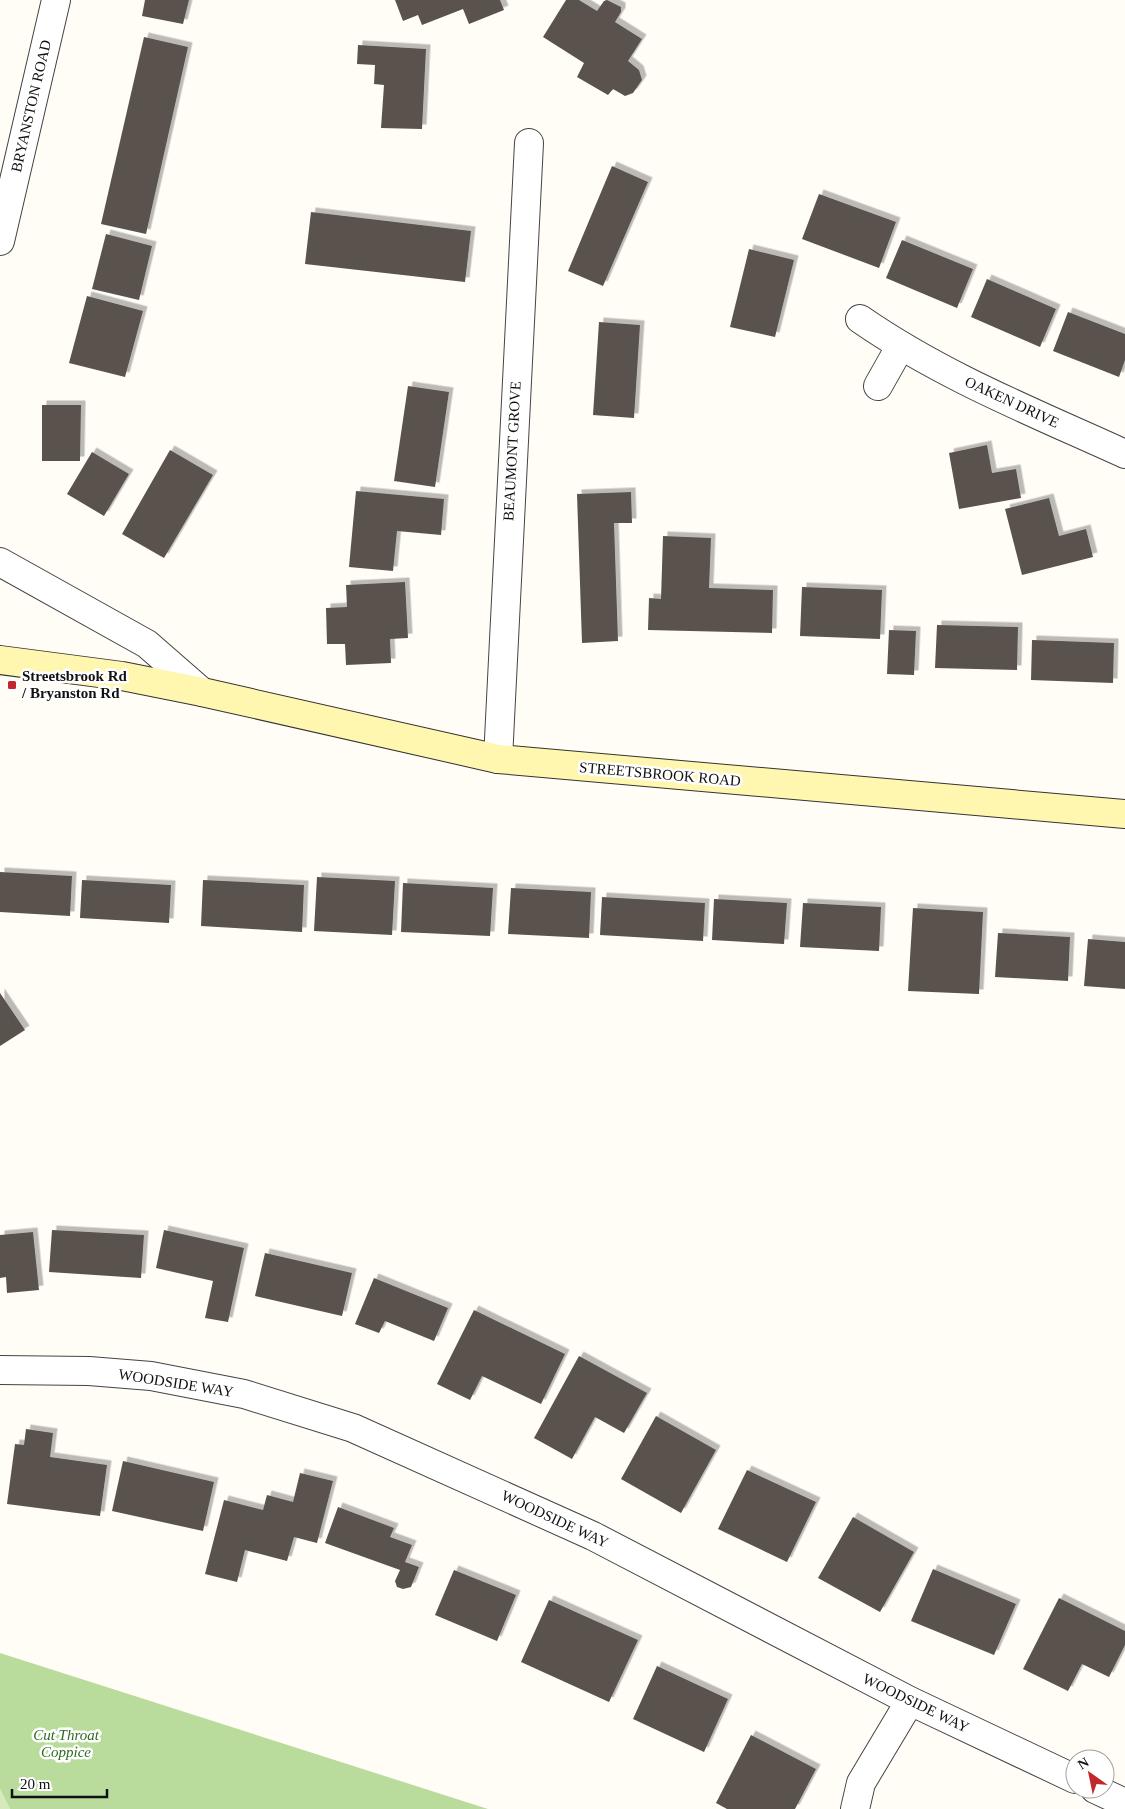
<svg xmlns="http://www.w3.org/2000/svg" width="1125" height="1809" viewBox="0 0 1125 1809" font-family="Georgia,serif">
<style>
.green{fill:#d5ebbd}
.forest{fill:#b9dc9c}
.building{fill:#5a524d;filter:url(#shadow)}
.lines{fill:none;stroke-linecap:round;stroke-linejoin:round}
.minor-casing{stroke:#444;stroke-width:30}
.secondary-casing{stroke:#333;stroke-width:30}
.minor{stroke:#fff;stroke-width:28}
.secondary{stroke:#fff6b0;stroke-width:28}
.poi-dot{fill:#c4262e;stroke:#fff;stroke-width:2}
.labels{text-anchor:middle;stroke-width:5;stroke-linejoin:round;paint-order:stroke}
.street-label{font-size:15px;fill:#111;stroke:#fff}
.poi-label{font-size:15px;font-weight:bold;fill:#111;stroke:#fff;text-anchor:start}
.park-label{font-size:15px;font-style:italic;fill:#2f6b1f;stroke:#fff}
</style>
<defs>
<filter id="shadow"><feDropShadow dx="4.5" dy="-4.5" stdDeviation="0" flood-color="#0004"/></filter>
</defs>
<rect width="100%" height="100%" fill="#fffdf5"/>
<path class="green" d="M0,1789L10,1809H0Z"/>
<path class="forest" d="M0,1653L488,1809H10L0,1789Z"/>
<path class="building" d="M145,0H189L183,24L142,16Z
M395,0H500L504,10L469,24L463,9L422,25L418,15L403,21Z
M566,0H579L597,11L604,1L607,0L621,7V12L615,22L642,39L628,61L639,70L642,80L633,93L625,96L613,89L608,95L577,77L584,63L543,37Z
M144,37L188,47L146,234L101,224Z
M358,45L426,49L422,129L381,128L384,85L374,84L375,65L357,64Z
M612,166L648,182L603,286L568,271Z
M819,194L896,222L879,268L802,239Z
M311,212L471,231L465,282L305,264Z
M106,234L152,246L139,300L92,289Z
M902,240L973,269L957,308L886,278Z
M749,249L794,260L775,337L730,327Z
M987,279L1056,309L1040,347L971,317Z
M87,296L143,311L125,377L69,363Z
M1068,312L1125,334V360L1119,377L1053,351Z
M599,322L640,325L634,418L593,415Z
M408,386L449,392L435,487L394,481Z
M42,405H81L80,461H42Z
M987,445L992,473L1016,469L1021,498L959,509L949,453Z
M170,450L213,475L164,558L122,534Z
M92,452L129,474L104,516L67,494Z
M356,491L444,499L441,535L397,531L393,571L349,567Z
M631,492L632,523H614L618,641L582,643L577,494Z
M1049,498L1059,536L1086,529L1093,557L1022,575L1005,509Z
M663,536L711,538L709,588L773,590L772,633L648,630L649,598L661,599Z
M405,582L408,638L390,639L391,663L346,665L345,644H327L326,608L347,607L346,585Z
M802,587L882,590L880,639L800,636Z
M937,625L1018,627L1017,670L935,668Z
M889,630L916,631L914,675L887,674Z
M1032,640L1114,643L1113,683L1031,680Z
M0,872L72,876L70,916L0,912Z
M317,877L395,881L392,935L314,931Z
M82,880L171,885L169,923L80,918Z
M203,880L304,885L302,932L201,926Z
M403,883L493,888L490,936L401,932Z
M511,888L591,892L589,938L508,934Z
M602,897L705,903L703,941L600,935Z
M714,899L787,903L784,944L712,940Z
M803,903L881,907L879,951L800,947Z
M913,908L983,912L979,994L908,991Z
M998,933L1070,937L1068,981L995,977Z
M1088,939L1125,942V989L1084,986Z
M0,993L25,1030L0,1046Z
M52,1230L144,1235L141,1278L49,1272Z
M164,1230L244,1248L228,1322L205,1318L213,1281L156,1268Z
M33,1232L39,1290L7,1293L6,1277L0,1278V1235Z
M265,1253L352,1273L342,1316L255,1296Z
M374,1278L448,1308L434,1341L385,1321L379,1333L355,1324Z
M474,1310L565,1354L541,1404L482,1376L470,1400L437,1384Z
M579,1356L647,1393L624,1433L595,1417L572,1459L534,1438Z
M656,1416L716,1450L681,1513L621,1479Z
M26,1429L53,1433L50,1457L107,1465L100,1516L7,1504L15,1444L24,1445Z
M123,1461L214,1482L203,1531L112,1511Z
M747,1470L816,1502L787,1562L718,1529Z
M300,1473L333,1481L317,1543L294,1537L287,1561L245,1550L237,1582L205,1574L224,1500L263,1510L267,1495L293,1502Z
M338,1507L394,1528L390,1537L412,1545L405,1562L419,1567L411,1587L403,1589L397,1587L395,1581L400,1570L325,1543Z
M853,1517L914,1552L880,1612L818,1578Z
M933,1569L1016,1604L994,1655L911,1621Z
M454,1570L516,1595L497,1641L435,1615Z
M1059,1598L1125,1631V1645L1109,1677L1082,1664L1068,1691L1023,1669Z
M549,1600L638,1640L609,1702L521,1662Z
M657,1666L728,1699L704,1752L633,1719Z
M751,1735L816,1769L795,1809H727L716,1803Z"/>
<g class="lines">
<defs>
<path id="minor" d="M0,241L56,0
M860,319C942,376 1035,413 1125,454
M878,386L900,347
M0,562L147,644L202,692
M498,759L529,143
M0,1370L89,1371L151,1376L244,1394L353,1428L593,1536L910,1701L1075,1779
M1095,1789L1125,1803
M855,1809L861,1783L910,1701"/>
<path id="secondary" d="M0,660L122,676L202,692L498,759L1125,814"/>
</defs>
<use href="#minor" class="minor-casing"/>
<use href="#secondary" class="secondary-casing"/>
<use href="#minor" class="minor"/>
<use href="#secondary" class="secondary"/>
</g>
<rect class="poi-dot" x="7" y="680" width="10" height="10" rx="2.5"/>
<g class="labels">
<g class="street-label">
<text transform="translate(31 106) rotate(-77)" y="5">BRYANSTON ROAD</text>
<text transform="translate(1012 402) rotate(25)" y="5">OAKEN DRIVE</text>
<text transform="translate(512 451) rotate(-87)" y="5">BEAUMONT GROVE</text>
<text transform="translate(660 774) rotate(5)" y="5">STREETSBROOK ROAD</text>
<text transform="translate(176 1383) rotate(9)" y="5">WOODSIDE WAY</text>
<text transform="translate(555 1519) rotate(25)" y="5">WOODSIDE WAY</text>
<text transform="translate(916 1703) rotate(26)" y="5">WOODSIDE WAY</text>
</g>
<g class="poi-label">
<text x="22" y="681">Streetsbrook Rd<tspan x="22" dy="17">/ Bryanston Rd</tspan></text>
</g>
<g class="park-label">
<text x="66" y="1740">Cut Throat<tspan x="66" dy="17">Coppice</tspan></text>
</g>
</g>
<g transform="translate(1090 1774) rotate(327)"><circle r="24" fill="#ffffff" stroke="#a0a0a0"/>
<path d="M0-4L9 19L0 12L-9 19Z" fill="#c4262e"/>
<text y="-8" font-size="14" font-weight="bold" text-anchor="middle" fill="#111111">N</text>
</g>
<path d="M12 1789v8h95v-8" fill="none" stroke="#111111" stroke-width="2.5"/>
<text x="20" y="1789" font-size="15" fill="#111111" stroke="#ffffff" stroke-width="4" paint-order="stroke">20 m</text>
</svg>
